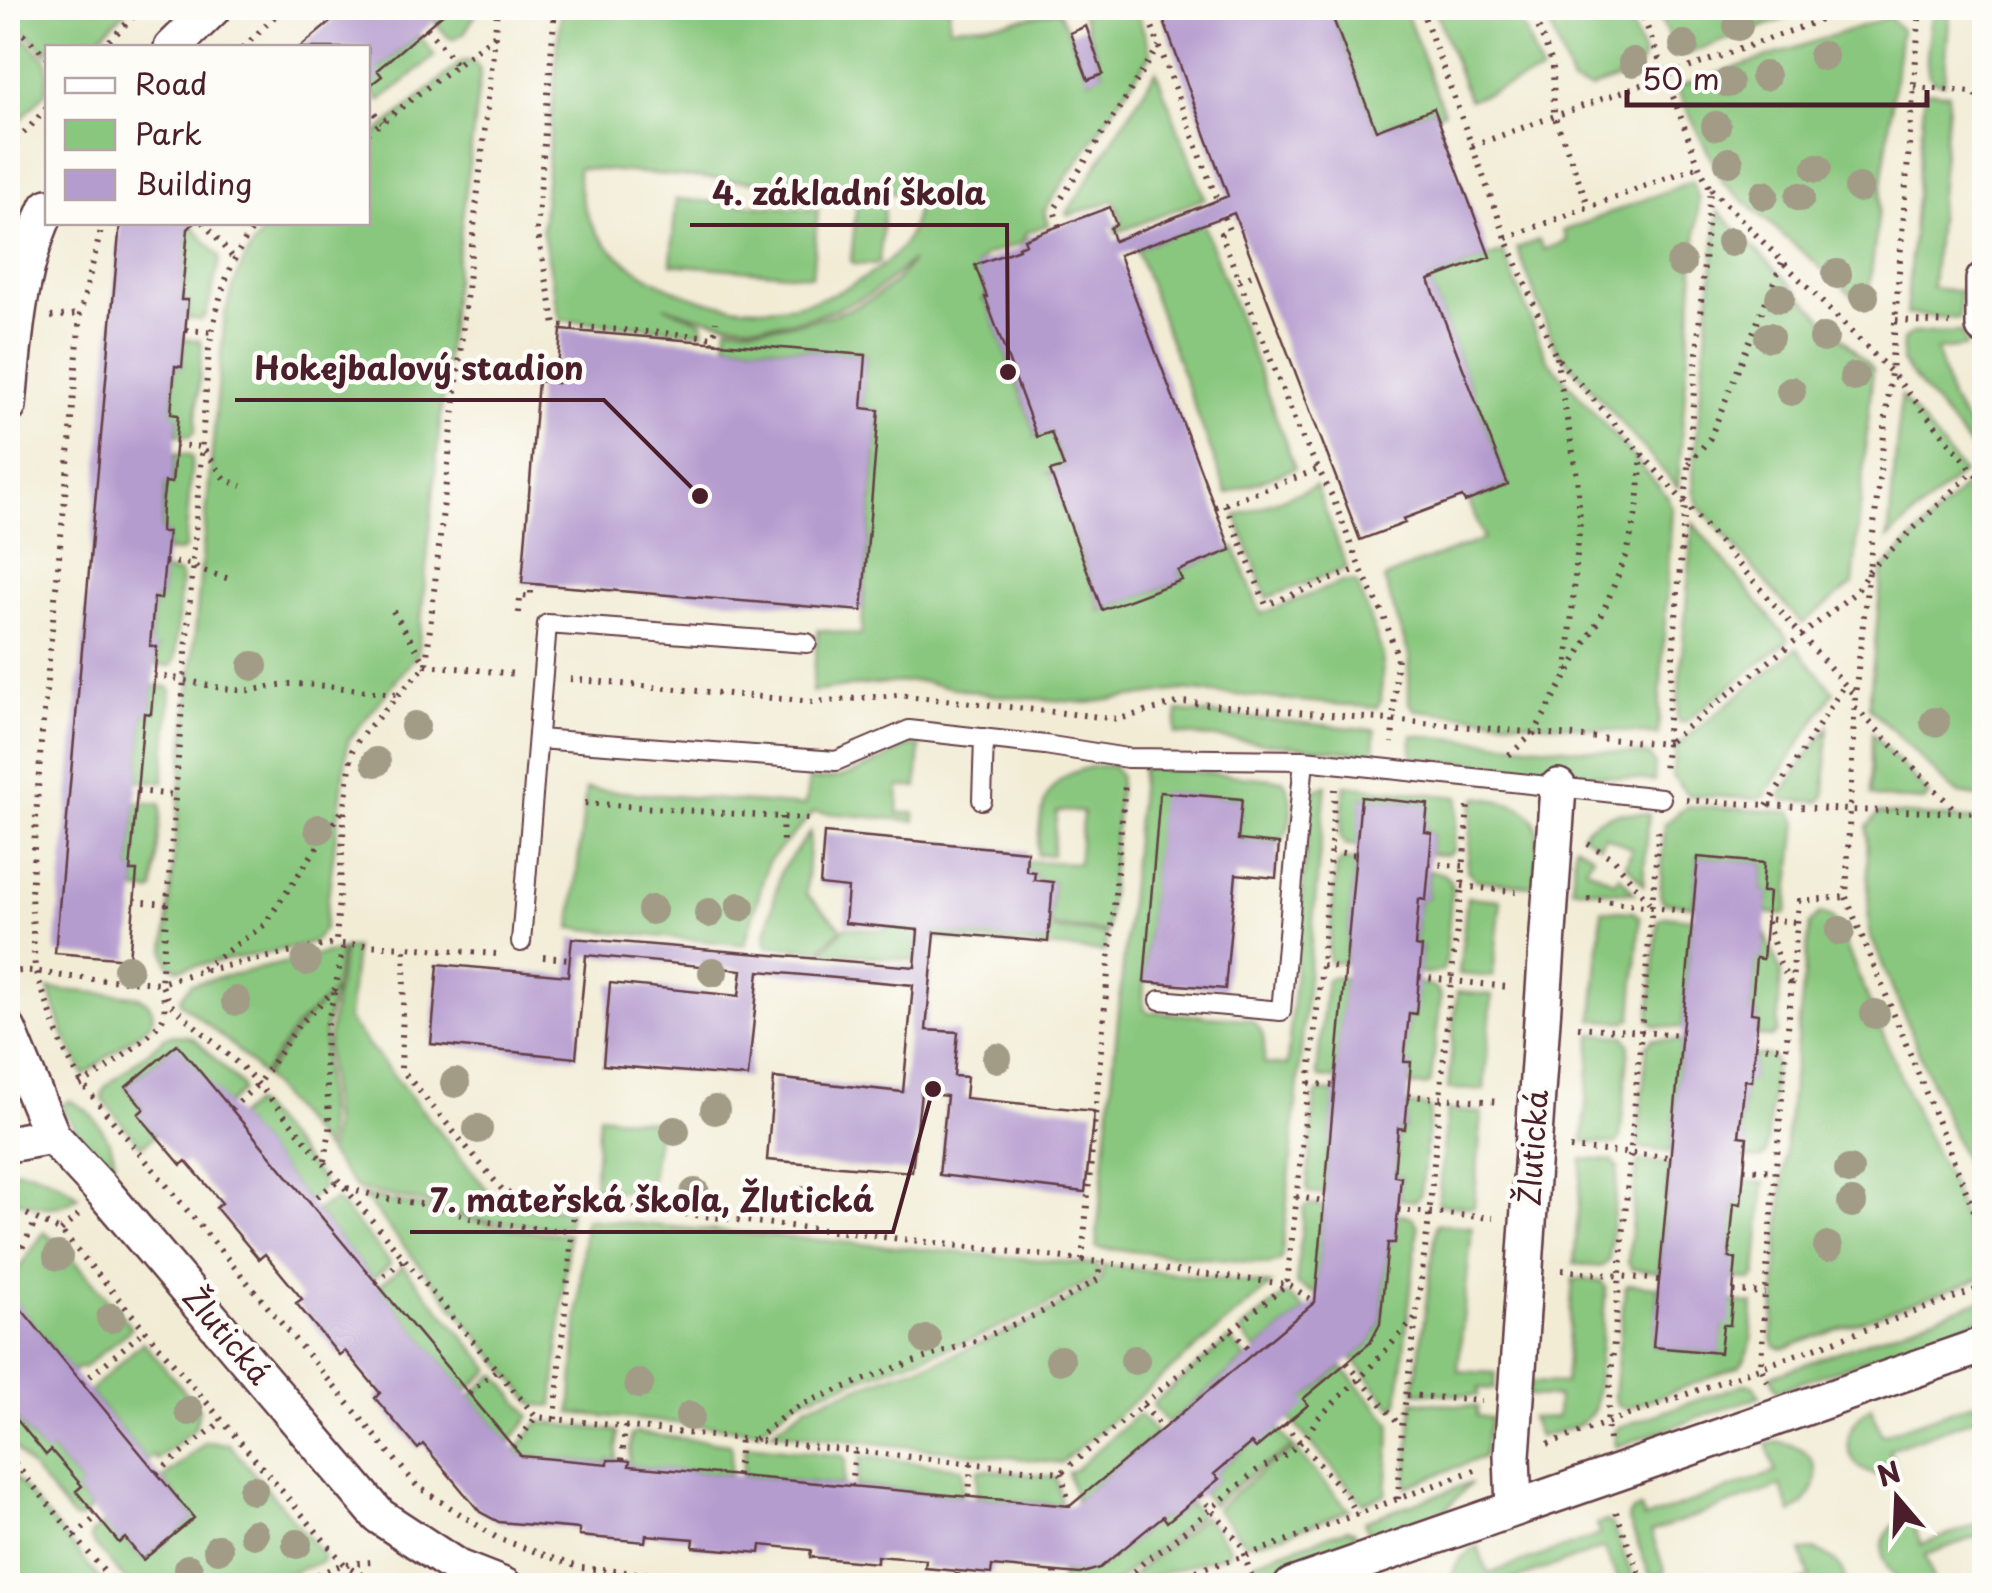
<svg xmlns="http://www.w3.org/2000/svg" width="1992" height="1593" viewBox="0 0 1992 1593" font-family="'Playpen Sans',sans-serif">
<style>
.green{fill:#89c77e;stroke:#6a7354;stroke-width:2.5;fill-rule:evenodd}
.building{fill:#b59ccf}
.lines{fill:none;stroke-linecap:round;stroke-linejoin:round}
.lane-casing{stroke:#633e44;stroke-width:22}
.street-casing{stroke:#633e44;stroke-width:40}
.path{stroke:#633e44;stroke-width:6;stroke-dasharray:2.5 8;stroke-linecap:butt}
.lane{stroke:#fff;stroke-width:18}
.street{stroke:#fff;stroke-width:35}
.tree{fill:#a29c87}
.labels{text-anchor:middle;stroke-width:9;stroke-linejoin:round;paint-order:stroke}
.street-label{font-size:30px;fill:#4a1f2b;stroke:#fdfcf7}
.leader{fill:none;stroke:#4a1f2b;stroke-width:4}
.callout-dot{fill:#4a1f2b;stroke:#fdfcf7;stroke-width:4}
.callout-label{font-size:32px;text-anchor:middle;font-weight:bold;fill:#4a1f2b;stroke:#fdfcf7;stroke-width:9;stroke-linejoin:round;paint-order:stroke}
</style>
<rect width="100%" height="100%" fill="#fdfcf7"/>
<filter id="ink" filterUnits="userSpaceOnUse"><feTurbulence type="fractalNoise" baseFrequency=".01" numOctaves="2"/><feDisplacementMap in="SourceGraphic" scale="20" xChannelSelector="R" yChannelSelector="G"/><feConvolveMatrix kernelMatrix="1 2 1 2 8 2 1 2 1" color-interpolation-filters="sRGB"/></filter>
<filter id="wash" filterUnits="userSpaceOnUse"><feTurbulence type="fractalNoise" baseFrequency=".0048" numOctaves="4" result="noise"/><feDisplacementMap in="SourceGraphic" scale="40" xChannelSelector="R" yChannelSelector="G"/><feGaussianBlur stdDeviation="2.25" result="paint"/><feColorMatrix in="noise" values="0 0 0 0 0 0 0 0 0 0 0 0 0 0 0 0 0 1.4 0 .05"/><feComposite in="paint" operator="in"/></filter>
<g filter="url(#wash)">
<rect width="100%" height="100%" fill="#f2ecd5"/>
<path class="green" d="M8,8H111L128,9L89,47L48,48L47,54L10,16Z
M447,8H480L464,33L453,39L449,38L435,22Z
M561,8H950L949,27L1006,22L1059,11L1089,80L1103,73L1081,11L1086,8H1136L1151,54L1044,211L1049,224L1025,233L1027,236L1022,239L1023,243L986,255L976,265L987,297L983,298V301L986,300L1036,435L1035,437L1051,432L1064,467L1048,473L1051,474L1101,609L1100,611L1182,580L1178,571L1235,548L1261,614L1342,582H1354L1357,584L1383,655L1381,701L1377,708L1181,690L1088,703L992,695L917,681L853,686L812,692L818,630L861,635L879,410L862,408L866,355L726,343L727,326C786,331 879,316 912,260C901,270 890,281 876,290C866,298 853,302 841,307C783,332 722,328 664,306L703,322V332L560,320L542,228ZM578,168L919,195V196C916,211 914,226 906,240C896,257 878,270 861,280C788,323 704,314 636,269C599,245 578,213 578,168Z
M1329,8H1404L1444,112L1437,115L1434,108L1376,130Z
M1435,8H1517L1541,73L1469,100Z
M1544,8H1625L1644,56L1637,71L1591,89L1572,84Z
M1657,8H1815L1687,54L1673,47Z
M1933,8H1950L1944,83C1936,82 1934,83 1930,76C1922,64 1932,22 1933,8Z
M1889,17L1901,30L1867,308L1723,183L1676,87Z
M21,35L47,61V91L16,125Z
M419,35L435,56L380,101L368,87L377,70Z
M472,60L479,68L480,75L451,308L418,653L348,741L324,928L316,940L297,947L178,969L168,964L165,951L225,314C235,279 245,249 272,223L368,222V141L461,62Z
M1156,71L1205,198L1116,233L1115,228L1123,223L1114,200L1068,216L1067,213Z
M1925,91L1949,93L1932,288L1960,291L1959,319L1906,314Z
M1692,181L1699,199L1678,488L1555,347L1517,248L1539,240L1544,250L1567,241L1563,231Z
M676,199L818,210L812,276L671,264Z
M857,200L885,203L879,262L875,265L854,264L851,261Z
M1718,211L1873,369L1853,584L1802,624L1699,506L1694,494L1693,474Z
M1203,223L1295,468L1227,494L1136,249Z
M192,225L220,258L206,315L201,320L187,318L188,301L181,300L188,229Z
M1503,252L1547,359L1667,496L1672,508L1658,735L1415,710L1409,703V655L1384,579L1411,566L1484,539L1469,501L1508,485L1429,280Z
M1962,332L1966,347L1937,350C1941,366 1945,383 1951,398C1960,419 1985,443 1984,464L1908,371L1902,361L1903,340L1912,333Z
M184,339L199,340L202,345L195,431L190,436L177,435L178,416L171,414L175,366L182,367Z
M1901,396L1963,472L1888,539Z
M175,454L189,455L192,458L185,548L180,552L166,551L168,533L161,532L165,482H172Z
M1970,481L1984,498V798L1959,794L1947,784L1869,707L1882,570Z
M1316,486L1347,568L1267,598L1236,516Z
M1693,523L1789,640L1685,722H1679L1677,716Z
M163,571L177,573L181,576L175,660L171,666L156,665L157,648L150,646L154,598H161Z
M1797,648L1834,692L1765,796L1758,799L1688,795L1672,776L1676,746Z
M153,686L168,687L171,691L163,782L138,781L144,713H151Z
M1178,711L1375,730L1374,754L1175,734Z
M1828,727L1825,796L1819,802L1784,800L1780,795Z
M1872,733L1929,795L1924,801L1878,798L1871,795Z
M1412,735L1649,755L1655,764L1654,781L1412,758Z
M910,746H920L917,787H899L898,813H915V821L814,812L768,862L745,945L571,928L586,789L805,806L809,779C847,783 876,762 910,746Z
M1097,766H1113L1120,776L1107,932L1050,926L1053,882L1034,880L1035,872L1026,871V861L1078,863L1083,812L1057,811L1052,855H1037C1041,807 1041,775 1097,766Z
M1142,767L1283,780C1292,791 1293,814 1288,829C1288,830 1280,843 1279,844L1238,840L1241,799L1161,793L1144,982L1143,1007L1148,1012L1248,1019C1268,1030 1264,1045 1264,1064L1287,1065L1311,795L1317,789L1326,785L1282,1255L1280,1261L1271,1264L1096,1248Z
M1345,785L1459,797L1453,850L1447,855L1430,854L1432,833L1425,832L1427,804L1362,797L1357,846L1345,844L1340,837Z
M1477,797C1546,806 1540,821 1535,882L1530,886L1476,880L1467,870L1472,807Z
M136,802L160,804L161,809L154,890L151,892L135,890L137,872L130,871Z
M1687,806L1792,812L1797,823L1787,911L1783,915L1767,913L1769,893L1762,892L1764,863L1698,857L1693,906L1663,902L1660,894L1665,824Z
M1620,813L1649,814L1643,885L1626,864L1632,849L1605,836L1600,845L1581,834C1592,820 1603,817 1620,813Z
M1879,813L1984,820V1049L1971,1177L1869,932L1867,827Z
M810,832L806,894L842,928L820,950L767,946L765,939L781,870Z
M1575,845L1593,855L1586,868L1615,882L1619,875L1634,893L1572,888Z
M1342,860L1355,861L1346,963L1330,962L1328,956L1337,865Z
M1429,871C1442,872 1450,874 1452,888L1445,964L1442,971L1426,974L1419,973L1422,947L1415,946L1419,899H1426Z
M1467,897L1501,900L1493,977L1459,974Z
M1602,910L1634,912L1640,918L1632,1018L1625,1022L1593,1020Z
M1820,913L1833,919L1840,931L1918,1118L1950,1181L1984,1274L1982,1278L1783,1349L1775,1347L1772,1340L1786,1141L1810,923Z
M1665,916L1692,919L1682,1028L1655,1026L1649,1019L1658,920Z
M846,927L884,931L886,927L918,930L915,961L823,951Z
M1049,929L1106,934L1105,952L935,938V932L1048,942Z
M1765,933L1781,973L1777,1033L1771,1037L1756,1036L1758,1015L1751,1013L1756,958L1763,959Z
M344,948H355L348,1020L499,1204L570,1210L568,1225L549,1228L480,1220L425,1203L357,1189L328,1154L332,1126L327,1047Z
M341,950L334,989L329,995L334,992C331,1004 327,1017 325,1030C320,1070 331,1110 325,1150L264,1077L299,1027L328,997L296,1026L262,1075L232,1045L181,1003L180,998L191,984Z
M1331,977L1345,978L1336,1079L1319,1078L1317,1073L1326,982Z
M1418,983C1430,985 1436,986 1441,997L1431,1080L1430,1084L1424,1086L1409,1085L1411,1063L1404,1062L1409,1013L1415,1014Z
M49,989L136,996C147,1000 153,1006 153,1018L150,1024L84,1075L63,1033Z
M1457,992L1492,995L1484,1090L1448,1089Z
M1592,1034L1624,1036L1629,1045L1620,1140L1615,1145L1583,1141Z
M172,1035L188,1036L195,1039L241,1085L242,1091L227,1105L176,1045L126,1087L144,1109L139,1113L156,1135L144,1145H140L103,1100L102,1095L106,1086L167,1036Z
M1653,1039L1681,1041L1671,1152L1641,1148L1638,1143L1647,1045Z
M1754,1055L1771,1056L1775,1061L1766,1154L1761,1159L1745,1158L1747,1138L1739,1136L1745,1080H1752Z
M1320,1091L1335,1092L1325,1194L1308,1192L1307,1187L1315,1096Z
M68,1101C91,1106 113,1140 115,1162L109,1168L78,1133L61,1106Z
M253,1103L257,1105L322,1180V1189L308,1201L237,1117Z
M1407,1105L1425,1106L1430,1110L1421,1194L1415,1201L1399,1199L1401,1177L1394,1176L1398,1128L1405,1129Z
M1447,1110L1482,1113L1474,1207L1438,1204Z
M599,1115L659,1122L649,1194L594,1188Z
M1582,1159L1613,1161L1618,1168L1609,1261L1601,1267L1574,1264Z
M1641,1161L1669,1164L1659,1272L1632,1269L1628,1263L1637,1164Z
M8,1169C36,1170 56,1178 78,1196C58,1215 31,1205 8,1198Z
M1743,1181L1764,1183L1756,1276L1751,1280L1734,1279C1726,1247 1730,1211 1743,1181Z
M362,1195C385,1201 408,1204 431,1209C477,1220 521,1235 569,1233L553,1406L534,1405Z
M334,1200L338,1202L389,1261L390,1265L373,1279L316,1211Z
M1310,1204L1324,1207L1316,1294L1296,1284L1304,1207Z
M1397,1214C1409,1215 1414,1216 1418,1227L1398,1403L1395,1406H1391L1352,1358L1370,1343L1380,1324L1388,1243L1395,1242Z
M585,1219L1098,1265L1097,1277L1041,1309L976,1338L796,1401L760,1431L571,1413Z
M1437,1224L1472,1227L1458,1371L1495,1373L1494,1389L1479,1388L1478,1396L1414,1392Z
M44,1232L65,1249L132,1328L82,1369L79,1367L73,1372L9,1295L13,1287L8,1284Z
M1103,1265L1271,1285L1061,1463L771,1432L808,1405L895,1374L938,1361L1023,1325L1063,1304L1101,1280Z
M403,1266L490,1368V1371L466,1391L379,1286Z
M1573,1279L1601,1281L1606,1288L1595,1408C1587,1427 1558,1431 1539,1437L1531,1418L1557,1417L1558,1397L1528,1396V1382L1565,1383Z
M1629,1284L1658,1287L1653,1347L1719,1353L1723,1325L1732,1302L1753,1304C1752,1326 1755,1351 1739,1367L1626,1409L1617,1405L1614,1396L1625,1288Z
M1285,1295H1288L1305,1310L1256,1351L1241,1333L1242,1329Z
M1984,1299V1318L1777,1391L1771,1376Z
M1228,1340H1231L1246,1358L1168,1424L1154,1407L1153,1403Z
M143,1342L199,1409L195,1428L157,1460L153,1455L147,1461L89,1391Z
M1342,1367L1391,1423L1386,1494L1363,1503L1290,1419L1303,1399Z
M495,1375H497L530,1416L510,1443L470,1396Z
M1744,1384L1753,1385L1760,1396L1616,1447L1614,1432L1619,1427Z
M1984,1399V1415L1889,1449L1898,1476C1849,1483 1829,1434 1871,1407L1882,1435Z
M1413,1401L1478,1407L1477,1416L1491,1418L1483,1457L1406,1487Z
M8,1409L45,1454L51,1450L82,1486L77,1492L91,1509L80,1520L74,1519L8,1440Z
M1137,1415L1141,1416L1157,1434L1076,1501L1068,1473L1076,1469Z
M539,1422L616,1431L618,1434L616,1460H608V1464L521,1456L516,1450Z
M1278,1429L1293,1447L1255,1471L1212,1505L1202,1493L1218,1479L1214,1474L1251,1443Z
M636,1433L730,1444L732,1448L730,1475L629,1466L631,1435Z
M206,1442L229,1444L323,1555V1561L260,1585H129L91,1540V1534L104,1524L125,1538L143,1560L194,1518L162,1479Z
M1779,1442C1824,1448 1828,1491 1791,1513L1781,1486L1651,1532L1665,1572L1653,1576L1649,1573L1628,1518L1630,1513L1640,1508L1644,1519L1776,1472L1767,1444Z
M748,1445L843,1456L846,1460L843,1485L742,1476L745,1448Z
M1295,1449L1349,1510C1322,1520 1271,1544 1245,1543L1216,1509L1266,1467Z
M861,1456L961,1468L963,1471L962,1496L856,1486Z
M8,1469L105,1585H8Z
M981,1469L1053,1477L1057,1480L1061,1505L976,1497L978,1471Z
M1471,1483L1443,1512L1370,1538L1364,1521Z
M1190,1503L1200,1515L1112,1585L1061,1586L1062,1573L1080,1574L1100,1568L1163,1516L1167,1521Z
M1910,1515L1921,1545L1984,1522V1534L1925,1555L1934,1583C1882,1593 1861,1536 1910,1515Z
M1204,1517L1230,1547L1228,1554L1123,1585L1146,1563Z
M1607,1521L1612,1525L1634,1579L1631,1585H1620L1604,1548L1499,1585H1452C1451,1566 1462,1555 1478,1546L1488,1574L1600,1535L1597,1524Z
M1347,1529L1354,1531L1358,1542L1257,1578L1254,1567L1256,1561Z
M1814,1550C1833,1556 1843,1566 1847,1585H1791L1810,1578L1801,1551Z"/>
<g id="blocks">
<path class="building" d="M347,8H447L444,13L377,70L382,76L368,87V48H299Z
M1159,8H1329L1376,130L1434,108L1490,257L1429,280L1508,485L1465,502L1462,497L1403,519L1405,523L1360,540L1234,213L1119,255L1231,550L1178,571L1182,580L1102,610L1050,471L1064,467L1051,432L1037,437L985,297H987L975,265L1019,249L1018,247L1026,244L1024,239L1110,207L1116,225L1110,228L1114,241L1228,196Z
M1086,26L1103,74L1088,80L1070,33Z
M120,222H195L188,229L184,272L181,300H188L182,367L175,366L171,414L178,415L172,483L165,482L162,506L161,532H168L166,551L161,599L154,598L150,646L157,647L151,714L144,713L130,871H137L129,959L55,953Z
M561,330L866,355L862,408L879,410L862,611L522,583L538,381L557,383Z
M1160,792L1242,799L1238,840L1279,844L1276,878L1236,874L1225,989L1144,982Z
M1361,797L1428,804L1425,832L1432,833L1426,900L1419,899L1415,946L1422,947L1419,977L1416,1014L1409,1013L1404,1062H1411L1405,1129L1398,1128L1394,1176L1401,1177L1395,1243H1388L1380,1324L1370,1343L1303,1399L1308,1405L1256,1448L1251,1443L1214,1474L1219,1479L1190,1503L1167,1522L1163,1516L1100,1568L1080,1574L992,1566L991,1574L925,1568L926,1560L877,1556V1563L810,1557L811,1550L761,1545L760,1553L693,1547L694,1539L646,1535L645,1542L579,1536V1529L499,1522L480,1512L423,1444L418,1449L375,1398L380,1393L345,1351L339,1355L296,1303L302,1299L265,1254L259,1259L216,1208L222,1203L186,1161L181,1165L138,1114L144,1109L126,1087L177,1044L521,1456L608,1464V1460H622L630,1461L629,1466L1070,1506L1315,1302Z
M824,833L1027,851L1026,871L1035,872L1034,880L1053,882L1048,942L935,932L926,1030L958,1032L954,1076L967,1077L965,1098L1094,1111L1085,1192L939,1175L947,1096L921,1093L912,1172L767,1160L774,1078L903,1092L913,985L759,971L748,1077L603,1065L610,983L739,996L742,970L586,955L576,1058L431,1044L438,964L568,976L572,938L915,967L918,930L845,923L848,888L820,885Z
M1698,857L1764,863L1762,892H1769L1763,959L1756,958L1751,1013L1758,1014L1752,1081L1745,1080L1739,1136L1747,1137L1741,1204L1734,1203L1729,1258L1736,1259L1730,1325H1723L1720,1353L1653,1347Z
M8,1293L194,1518L143,1560L125,1538L119,1543L76,1491L82,1486L51,1450L46,1455L8,1409Z"/>
</g>
</g>
<g filter="url(#ink)">
<use href="#blocks" fill-opacity="0" stroke="#633e44" stroke-width="2.5"/>
<g class="lines">
<defs>
<path id="lane" d="M538,739L836,761L909,730L1045,745L1127,758L1304,760
M982,800L984,738
M521,942L547,624L807,643
M1160,1000L1281,1011L1304,760L1661,798"/>
<path id="street" d="M172,48L213,8
M1984,280V327
M8,406C14,338 18,270 48,207
M8,1030L52,1136L103,1191L379,1516L458,1568L504,1586
M8,1144L52,1136
M1514,1508L1512,1456L1558,787
M1292,1586L1984,1345"/>
</defs>
<use href="#lane" class="lane-casing"/>
<use href="#street" class="street-casing"/>
<path class="path" d="M555,8L537,230L555,325L715,337
M950,8H981
M1145,8L1217,200
M1421,8L1506,238L1556,357L1855,696
M1531,8L1553,65L1554,115L1589,207
M1640,8L1699,166L1710,189L1666,744L1857,591L1869,571L1974,471
M1920,8L1891,372L1855,696L1846,897L1984,1235
M8,18L17,35L8,147
M16,27L48,58
M427,28L457,65
M495,35L426,665L360,737L352,751L345,806L336,943L197,972L161,983L170,1004L244,1069L265,1092L536,1417L1061,1473L1287,1284L1322,966L1335,789
M102,48L142,8
M243,48L283,8
M1914,87L1973,92L1984,104
M368,105L382,122
M368,133L495,35L497,8
M1472,146L1854,8
M8,147L29,128L48,106
M8,168L13,145
M1711,189L1891,372L1984,484
M1224,217L1229,230L1221,234L1299,431L1333,498L1360,568L1384,616L1397,656L1392,743
M103,222L80,314L71,433L41,743L31,894L35,970L63,1048L82,1084L417,1486L497,1538L581,1568L787,1586
M203,222L234,259
M1059,226L1054,210L1159,46
M1506,238L1699,166
M1239,280L1257,273
M51,317L80,314
M1896,320L1950,323
M186,330L212,332
M714,343L716,321
M1556,357L1577,476L1580,520L1567,671
M175,445L202,447L226,480L242,486
M1689,464L1710,438L1782,262
M1225,504L1319,469
M1215,507L1225,504L1266,605L1360,568
M165,562L193,564L200,570L233,580
M393,611L426,665L517,674
M519,613L520,596L531,597V584
M154,676C183,677 209,688 238,690C257,692 273,684 291,684C327,684 363,692 399,694
M570,679L814,702L897,695L1119,719L1181,702L1666,744L1664,773
M1855,707L1956,811
M1509,755L1534,733L1602,614L1627,554L1638,504L1642,453
M137,791L175,795
M1686,800L1848,810L1984,813
M585,803L808,819
M1767,806L1844,686
M782,817L783,845
M1588,844L1614,859L1650,904
M1331,851L1356,855
M1429,864L1463,866
M1462,886L1516,892
M1588,899L1692,912
M134,901L167,904
M342,944L405,947
M496,954L405,947L401,1069L505,1193L1082,1260L1125,784
M543,957L569,959
M1322,966L1346,968
M202,969L264,925L344,808
M8,973C33,967 47,975 72,977C101,980 131,981 161,983L209,349C218,300 226,263 258,222
M1419,977L1508,987
M1790,983L1780,964L1766,919L1797,922
M1578,1027L1681,1035
M1755,1046L1786,1048
M1309,1083L1335,1086
M80,1085C96,1077 157,1034 163,1018C166,1011 164,1001 163,994
M1408,1096L1501,1102
M231,1109L258,1084L298,1026L335,989L344,944
M1570,1148L1670,1157
M325,1161L330,1129L325,1061L326,1030L335,990
M1744,1169L1775,1171
M347,1188L388,1199L433,1206L477,1220L540,1229L572,1231
M1296,1197L1324,1201
M309,1203L339,1180
M8,1205L61,1231L344,1564L380,1586
M1398,1210L1493,1218
M1977,1210L1984,1131
M61,1231L78,1215
M1082,1260L1287,1284L1315,1302
M1562,1270L1659,1280
M8,1275L37,1219
M376,1282L404,1259
M1733,1291L1765,1293
M1232,1330L1252,1354
M1347,1363L1401,1427
M1767,1382L1761,1366L1765,1293L1799,901L1846,897
M82,1383L145,1330
M469,1393L497,1370
M1407,1395L1481,1401
M1143,1405L1163,1429
M555,1419L575,1202
M1284,1424L1347,1496L1357,1514
M755,1440L786,1414L802,1404L889,1370L978,1340L1042,1312L1099,1279L1100,1262
M1609,1440L1607,1422L1659,825
M1548,1444L1984,1287
M513,1447L536,1417
M8,1455L116,1586
M622,1460L625,1426
M157,1473L222,1421
M1061,1473L1070,1506
M737,1475L740,1439
M851,1486L855,1451
M1200,1495L1241,1545L1254,1584
M969,1497L971,1463
M1398,1499L1402,1427L1428,1226L1451,981L1462,886L1468,804
M1616,1512L1644,1586
M75,1536L97,1516
M1055,1572V1586
M21,1577L53,1586
M288,1586L344,1564L373,1562L377,1560
M614,1586L616,1571
M956,1586L958,1570
M1119,1586L1147,1559L1168,1545L1256,1471L1287,1454L1305,1438L1318,1418L1364,1374L1416,1317
M1146,1586L1245,1556L1475,1470
M1653,1586L1676,1577"/>
<use href="#lane" class="lane"/>
<use href="#street" class="street"/>
</g>
<g class="tree">
<circle cx="1738" cy="26" r="15"/>
<circle cx="1684" cy="45" r="15"/>
<circle cx="1823" cy="56" r="15"/>
<circle cx="1633" cy="62" r="15"/>
<circle cx="1765" cy="76" r="15"/>
<circle cx="1728" cy="83" r="15"/>
<circle cx="1716" cy="126" r="15"/>
<circle cx="1729" cy="162" r="15"/>
<circle cx="1817" cy="168" r="15"/>
<circle cx="1859" cy="188" r="15"/>
<circle cx="1764" cy="195" r="15"/>
<circle cx="1800" cy="197" r="15"/>
<circle cx="1731" cy="242" r="15"/>
<circle cx="1681" cy="263" r="15"/>
<circle cx="1837" cy="274" r="15"/>
<circle cx="1864" cy="296" r="15"/>
<circle cx="1780" cy="298" r="15"/>
<circle cx="1769" cy="337" r="15"/>
<circle cx="1824" cy="338" r="15"/>
<circle cx="1854" cy="377" r="15"/>
<circle cx="1791" cy="391" r="15"/>
<circle cx="253" cy="666" r="15"/>
<circle cx="1935" cy="722" r="15"/>
<circle cx="415" cy="726" r="15"/>
<circle cx="376" cy="762" r="15"/>
<circle cx="319" cy="829" r="15"/>
<circle cx="740" cy="907" r="15"/>
<circle cx="652" cy="910" r="15"/>
<circle cx="709" cy="913" r="15"/>
<circle cx="1840" cy="931" r="15"/>
<circle cx="306" cy="961" r="15"/>
<circle cx="128" cy="969" r="15"/>
<circle cx="713" cy="972" r="15"/>
<circle cx="236" cy="1001" r="15"/>
<circle cx="1875" cy="1014" r="15"/>
<circle cx="997" cy="1058" r="15"/>
<circle cx="455" cy="1083" r="15"/>
<circle cx="715" cy="1110" r="15"/>
<circle cx="478" cy="1129" r="15"/>
<circle cx="675" cy="1131" r="15"/>
<circle cx="1849" cy="1170" r="15"/>
<circle cx="695" cy="1193" r="15"/>
<circle cx="804" cy="1201" r="15"/>
<circle cx="1852" cy="1203" r="15"/>
<circle cx="1828" cy="1247" r="15"/>
<circle cx="58" cy="1256" r="15"/>
<circle cx="111" cy="1318" r="15"/>
<circle cx="927" cy="1340" r="15"/>
<circle cx="1060" cy="1360" r="15"/>
<circle cx="1135" cy="1360" r="15"/>
<circle cx="639" cy="1384" r="15"/>
<circle cx="189" cy="1411" r="15"/>
<circle cx="690" cy="1416" r="15"/>
<circle cx="253" cy="1490" r="15"/>
<circle cx="254" cy="1534" r="15"/>
<circle cx="297" cy="1544" r="15"/>
<circle cx="218" cy="1549" r="15"/>
<circle cx="188" cy="1569" r="15"/>
</g>
</g>
<g class="labels">
<g class="street-label">
<text transform="translate(1534 1148) rotate(-86)" y="10">Žlutická</text>
<text transform="translate(226 1336) rotate(50)" y="10">Žlutická</text>
</g>
</g>
<path class="leader" d="M1008 372L1007 225H690M700 496L604 400H235M933 1089L893 1232H410"/>
<g class="callout-dot">
<circle cx="1008" cy="372" r="10"/>
<circle cx="700" cy="496" r="10"/>
<circle cx="933" cy="1089" r="10"/>
</g>
<g class="callout-label">
<text x="849" y="205">4. základní škola</text>
<text x="419" y="380">Hokejbalový stadion</text>
<text x="652" y="1212">7. mateřská škola, Žlutická</text>
</g>
<rect width="1992" height="1593" fill="none" stroke="#fdfcf7" stroke-width="40"/>
<rect x="45" y="45" width="325" height="180" fill="#fdfcf7" stroke="#b5a4a5" stroke-width="2.5"/>
<rect x="65" y="78" width="50" height="15" fill="#ffffff" stroke="#b5a4a5" stroke-width="2.5"/>
<text x="135" y="95" font-size="30" fill="#4a1f2b">Road</text>
<rect x="65" y="120" width="50" height="30" fill="#89c77e" stroke="#b5a4a5" stroke-width="2.5"/>
<text x="135" y="145" font-size="30" fill="#4a1f2b">Park</text>
<rect x="65" y="170" width="50" height="30" fill="#b59ccf" stroke="#b5a4a5" stroke-width="2.5"/>
<text x="135" y="195" font-size="30" fill="#4a1f2b">Building</text>
<g transform="translate(1897 1498) rotate(341)" stroke="#fdfcf7" stroke-width="8" paint-order="stroke">
<path d="M0-8L18 38L0 25L-18 38Z" fill="#4a1f2b"/>
<text y="-15" font-size="28" font-weight="bold" text-anchor="middle" fill="#4a1f2b">N</text>
</g>
<path d="M1627 90v15h300v-15" fill="none" stroke="#4a1f2b" stroke-width="5"/>
<text x="1642" y="90" font-size="30" fill="#4a1f2b" stroke="#fdfcf7" stroke-width="8" paint-order="stroke">50 m</text>
</svg>
